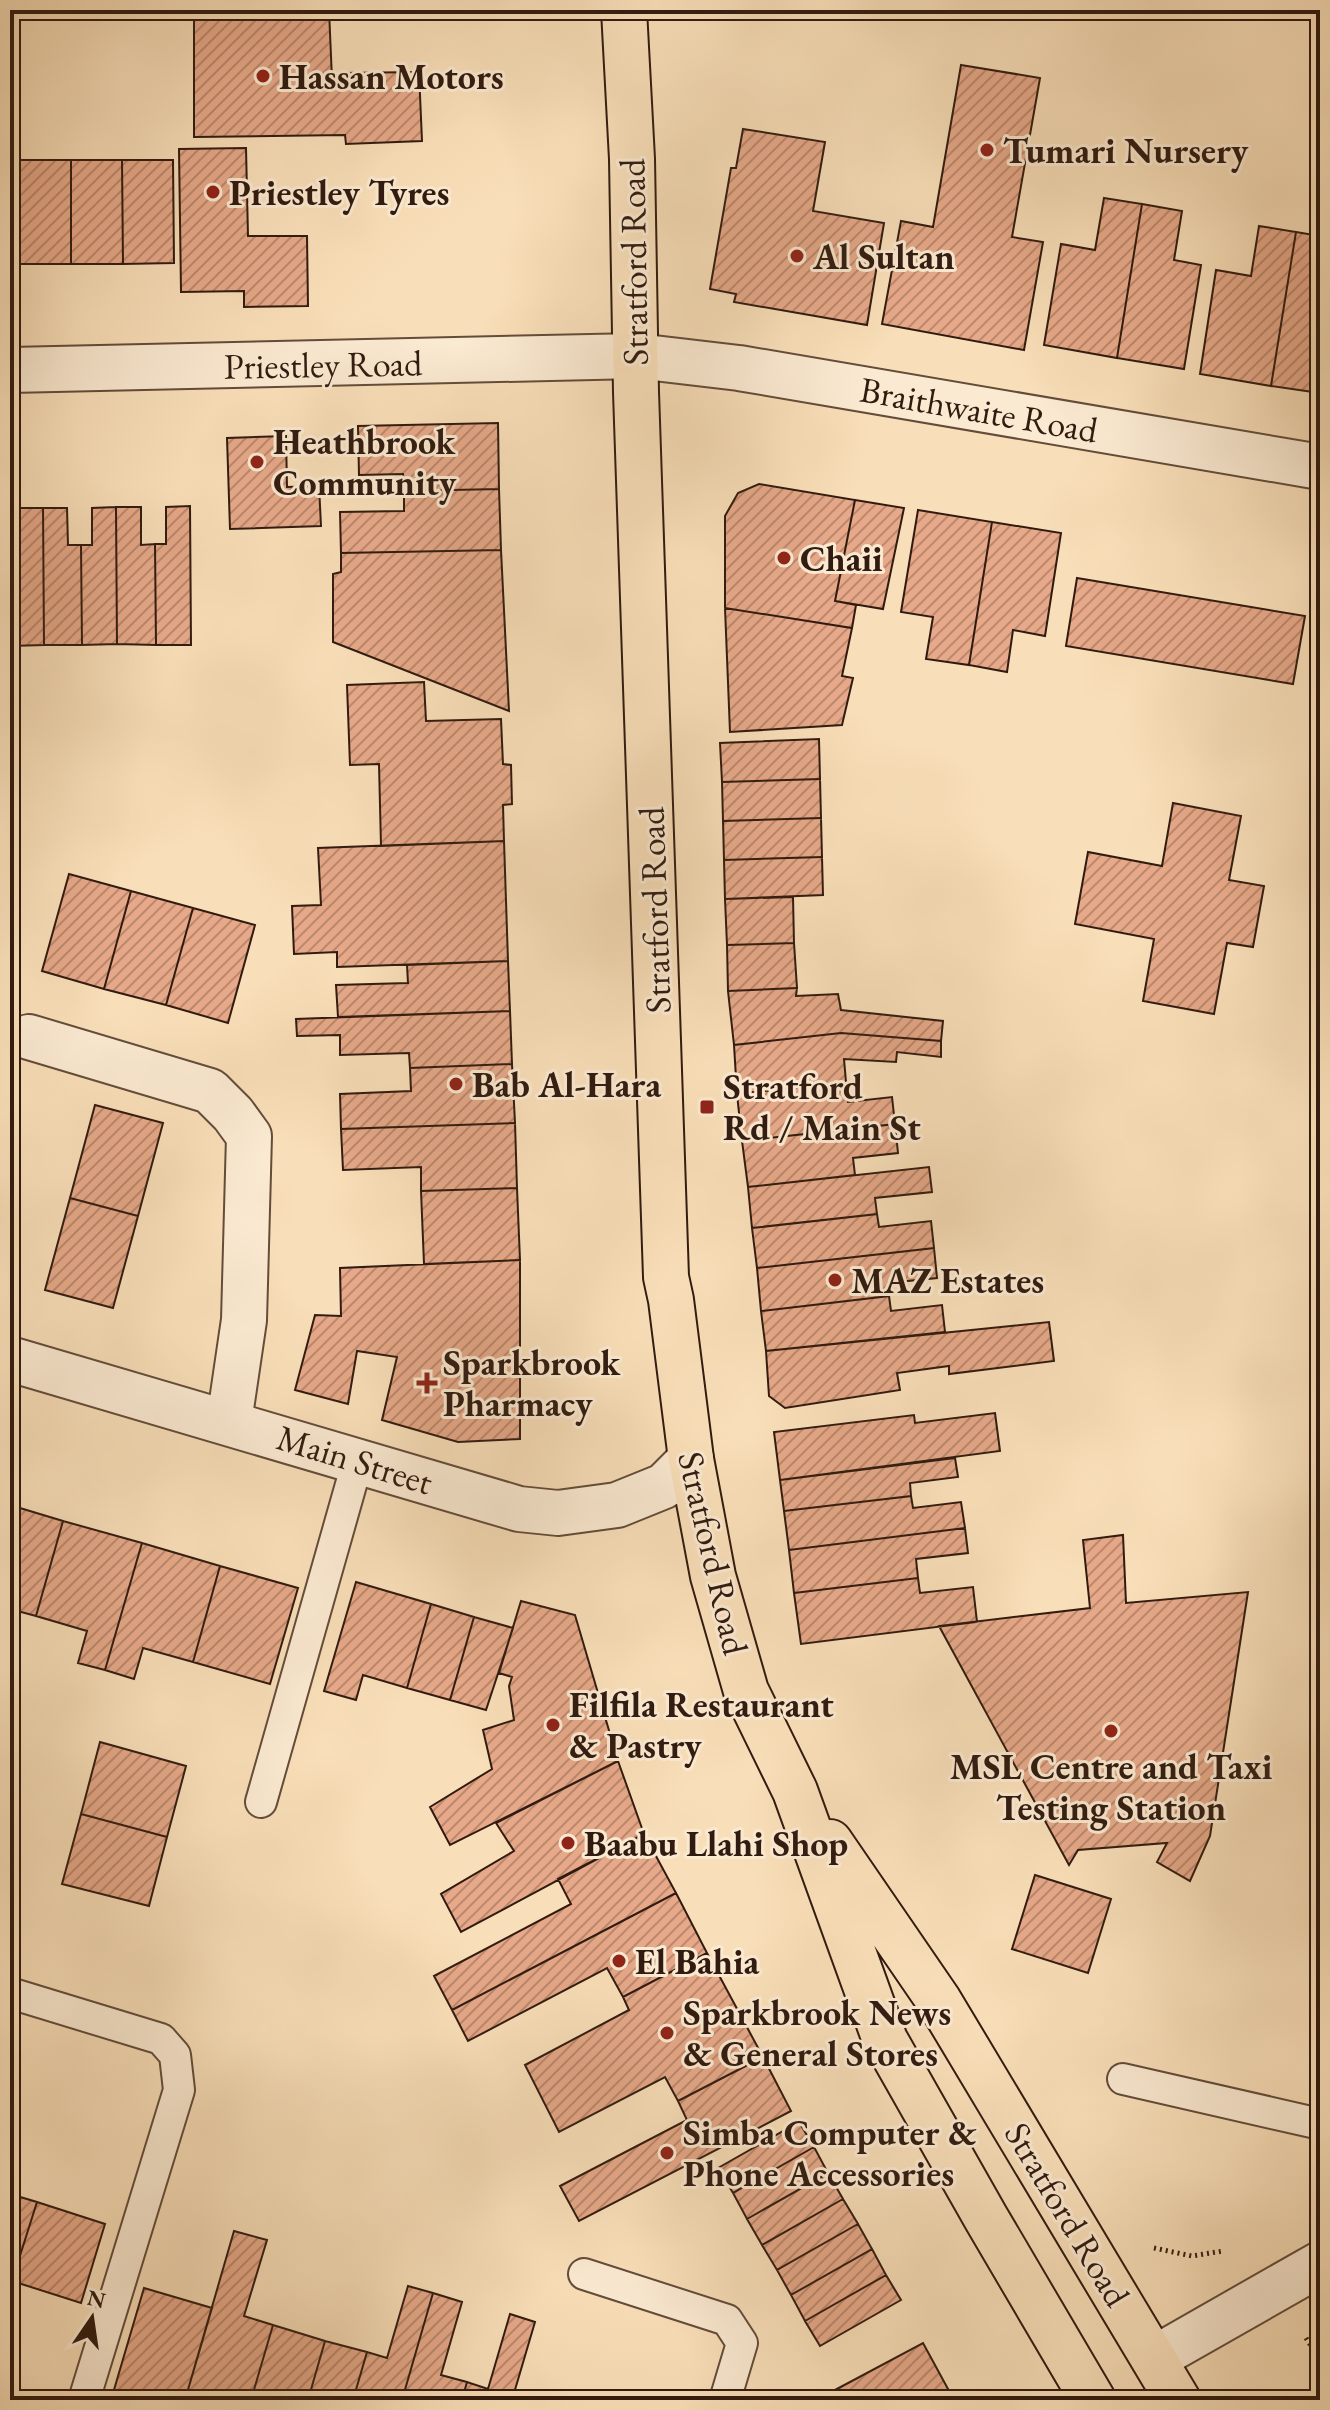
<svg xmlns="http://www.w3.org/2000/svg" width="1330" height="2410" viewBox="0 0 1330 2410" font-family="'EB Garamond',serif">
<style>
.building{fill:url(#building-hatch);stroke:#311b10;stroke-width:2}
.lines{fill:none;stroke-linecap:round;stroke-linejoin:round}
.lane-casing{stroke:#634c3a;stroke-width:34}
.street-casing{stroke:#634c3a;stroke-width:48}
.highway-casing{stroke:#311b10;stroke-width:48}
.path{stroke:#311b10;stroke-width:5;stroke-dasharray:2 4;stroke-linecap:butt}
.lane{stroke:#fbead2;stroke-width:30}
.street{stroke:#fbead2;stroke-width:44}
.highway{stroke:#f9dfb9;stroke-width:44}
.poi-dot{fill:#8f2418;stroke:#fbead2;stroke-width:3}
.labels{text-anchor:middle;stroke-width:6;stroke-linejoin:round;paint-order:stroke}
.poi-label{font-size:36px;font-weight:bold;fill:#311b10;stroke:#fbead2;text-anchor:start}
.street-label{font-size:36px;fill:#311b10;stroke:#fbead2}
</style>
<defs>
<pattern id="building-hatch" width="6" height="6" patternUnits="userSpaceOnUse" patternTransform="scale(2)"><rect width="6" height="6" fill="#e7a989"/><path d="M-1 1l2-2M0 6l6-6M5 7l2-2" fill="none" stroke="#bc896f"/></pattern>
</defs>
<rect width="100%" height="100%" fill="#f9dfb9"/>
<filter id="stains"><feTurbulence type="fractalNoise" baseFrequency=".0025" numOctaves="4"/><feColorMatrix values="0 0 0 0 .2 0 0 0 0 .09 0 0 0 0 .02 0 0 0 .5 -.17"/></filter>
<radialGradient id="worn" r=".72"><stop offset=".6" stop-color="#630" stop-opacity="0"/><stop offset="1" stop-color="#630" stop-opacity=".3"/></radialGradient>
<path class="building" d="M194,10H329L332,79H342L341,73L419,72L422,141L346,144L345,135L194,137Z
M961,65L1040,78L1012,237L1043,242L1024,350L882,324L901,221L933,227Z
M743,129L825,142L813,211L884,223L867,325L734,302L736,294L710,289L731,168H736Z
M246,148L248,236H307L308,306L244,307V291L181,292L179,149Z
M13,160H71V264H13Z
M71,160H122L123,264H71Z
M122,160H173L174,263L123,264Z
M10,192H13V264H10Z
M1104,198L1142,204L1117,358L1044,345L1061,244L1095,250Z
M1142,204L1182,211L1174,260L1201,265L1184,369L1117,358Z
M1259,226L1296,232L1271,386L1200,374L1216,270L1251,276Z
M1296,232L1320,236V393L1271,386Z
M498,423L499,489L404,491L403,474L359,475L358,426Z
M286,436L287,487L319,486L321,526L230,529L227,438Z
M759,484L855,500L835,601L856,605L852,628L725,608V516L738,493Z
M499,489L501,550L341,553L340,512L404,511V491Z
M855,500L904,508L883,609L835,601Z
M190,506L191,645H156L155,544H166V507Z
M116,507L117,644L82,645L81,545H92V508Z
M116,507H141V545L155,544L156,645L117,644Z
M17,508H43L44,645L10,646V547H17Z
M43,508H67L68,545H81L82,645H44Z
M918,510L992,522L969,665L926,659L933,617L901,612Z
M992,522L1061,533L1045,636L1013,630L1007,672L969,665Z
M501,550L509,711L333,642V574L341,572V553Z
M1077,578L1305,616L1293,684L1066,646Z
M725,608L852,628L842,676L853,678L842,725L730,732Z
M424,682L426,721L501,719L503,764L511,765L512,804L503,805L504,841L381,846L379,764L350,765L347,685Z
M819,739L820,779L722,782L720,743Z
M820,779L821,818L723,821L722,782Z
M1173,803L1241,816L1229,880L1264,886L1253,947L1227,943L1214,1014L1143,1001L1154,939L1075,924L1088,852L1162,866Z
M821,818L822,857L724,860L723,821Z
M504,841L508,961L337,967V952L294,954L292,906L321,905L318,848Z
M822,857L823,895L725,899L724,860Z
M69,874L131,891L104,989L42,971Z
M131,891L193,908L166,1005L104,989Z
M793,897L794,943L727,945L725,899Z
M193,908L255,925L228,1023L166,1005Z
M794,943L797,988L728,991L727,945Z
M508,961L510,1011L338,1017L336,985L408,983L407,965Z
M797,988L796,996L838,994L841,1010L943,1021L941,1041L841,1033L734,1045L728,991Z
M510,1011L512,1064L410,1068L409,1053L340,1055V1035L297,1036L296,1019Z
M841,1033L941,1041V1057L897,1052L896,1062L844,1059L846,1082L737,1094L734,1045Z
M512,1064L515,1123L341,1129L340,1094L411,1091L410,1068Z
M846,1082L848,1102L892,1097L895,1124L742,1141L737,1094Z
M95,1105L163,1123L138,1216L70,1198Z
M515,1123L517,1188L421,1191V1167L343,1170L341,1129Z
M895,1124L898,1153L853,1158L855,1175L748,1187L742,1141Z
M929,1167L932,1192L875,1198L877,1214L752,1228L748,1187Z
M517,1188L520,1260L424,1264L421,1191Z
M70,1198L138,1216L113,1308L45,1290Z
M877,1214L879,1227L931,1221L934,1248L757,1268L752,1228Z
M934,1248L937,1278L888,1283L889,1296L761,1311L757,1268Z
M520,1260V1439L458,1442L382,1420L397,1357L357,1351L348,1404L295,1390L315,1315L341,1316L340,1268Z
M889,1296L891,1311L942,1305L945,1332L766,1351L761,1311Z
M1049,1322L1054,1361L949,1374V1366L897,1373L900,1390L785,1408L769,1396L766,1351Z
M995,1413L1000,1451L780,1480L774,1432L914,1415L915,1423Z
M955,1458L958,1477L910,1483L911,1496L784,1511L780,1480Z
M911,1496L913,1508L961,1502L965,1528L789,1550L784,1511Z
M10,1505L63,1521L36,1616L10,1609Z
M63,1521L142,1543L105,1670L78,1663L87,1631L36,1616Z
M965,1528L968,1553L916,1559L918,1578L794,1593L789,1550Z
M1123,1535L1126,1603L1248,1592L1210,1836L1190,1881L1157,1862L1167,1843L1078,1850L1069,1865L939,1626L1090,1608L1083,1540Z
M142,1543L220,1566L193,1662L143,1648L134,1679L105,1670Z
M220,1566L298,1588L270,1684L193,1662Z
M918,1578L920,1593L973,1587L977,1622L801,1644L794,1593Z
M356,1582L431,1604L407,1688L363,1675L356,1700L324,1691Z
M521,1601L575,1615L618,1761L450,1845L430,1807L492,1769L483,1730L514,1720L509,1686L512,1677L499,1673Z
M431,1604L474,1617L450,1700L407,1688Z
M474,1617L513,1628L486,1710L450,1700Z
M100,1742L186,1766L167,1837L81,1814Z
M618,1761L644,1834L461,1932L441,1894L514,1851L496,1823Z
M81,1814L167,1837L149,1906L62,1884Z
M644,1834L676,1893L452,2010L434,1976L571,1904L558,1879Z
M1035,1875L1111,1899L1088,1973L1012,1949Z
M676,1893L707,1953L623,1997L607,1968L468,2041L452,2010Z
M707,1953L763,2057L678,2101L665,2077L559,2132L525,2065L629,2010L623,1997Z
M763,2057L791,2111L579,2221L560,2186L687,2120L678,2101Z
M799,2122L814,2147L733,2193L718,2168Z
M814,2147L828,2173L747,2219L733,2193Z
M828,2173L843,2199L762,2245L747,2219Z
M10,2194L37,2202L12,2281H10Z
M843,2199L858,2224L777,2270L762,2245Z
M37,2202L105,2224L81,2303L12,2281Z
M858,2224L872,2249L791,2295L777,2270Z
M234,2231L267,2240L244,2316L273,2325L251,2400H185Z
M872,2249L886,2275L805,2321L791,2295Z
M886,2275L901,2300L820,2346L805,2321Z
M408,2286L433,2293L402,2400H353L367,2352L387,2358Z
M144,2288L212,2308L185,2400H111Z
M433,2293L462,2302L441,2375L467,2382L462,2400H402Z
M510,2314L535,2322L512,2400H462L467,2382L488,2389Z
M273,2325L325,2341L308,2400H251Z
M325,2341L367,2352L353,2400H308Z
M923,2343L954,2400H841L835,2390Z"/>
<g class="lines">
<defs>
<path id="lane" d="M261,1802L358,1460
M10,1993L161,2039L175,2055L179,2090L84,2400
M1123,2079L1320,2124
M584,2274L727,2320L742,2343L725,2400"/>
<path id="street" d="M10,370L637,356L739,368L1320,467
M29,1037L210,1091L233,1114L249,1136L244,1320L229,1422
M10,1359L519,1509L558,1513L617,1505L664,1486L691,1459
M1155,2358L1320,2264"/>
<path id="highway" d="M624,10L632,159L636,392L666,1277L671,1300L691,1459L713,1576L746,1691L795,1791L885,2040L986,2218L1093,2400
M830,1842L939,2001L1178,2400"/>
</defs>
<use href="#lane" class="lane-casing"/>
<use href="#street" class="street-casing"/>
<use href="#highway" class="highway-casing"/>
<path class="path" d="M1154,2248L1192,2256L1223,2251
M1306,2338L1320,2360"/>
<use href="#lane" class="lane"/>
<use href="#street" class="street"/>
<use href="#highway" class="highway"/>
</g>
<g class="poi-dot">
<circle cx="263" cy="76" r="8"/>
<circle cx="987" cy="150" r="8"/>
<circle cx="213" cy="192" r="8"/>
<circle cx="797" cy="256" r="8"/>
<circle cx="257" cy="462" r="8"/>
<circle cx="784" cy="558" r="8"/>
<circle cx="456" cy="1084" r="8"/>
<rect x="699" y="1099" width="16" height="16" rx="4"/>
<circle cx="835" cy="1280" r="8"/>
<path d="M423 1371h8v8h8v8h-8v8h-8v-8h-8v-8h8z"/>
<circle cx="553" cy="1725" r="8"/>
<circle cx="1111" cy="1731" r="8"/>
<circle cx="568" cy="1843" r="8"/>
<circle cx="619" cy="1961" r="8"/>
<circle cx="667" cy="2033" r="8"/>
<circle cx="667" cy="2153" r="8"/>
</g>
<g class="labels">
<g class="poi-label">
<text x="279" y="89">Hassan Motors</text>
<text x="1003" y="163">Tumari Nursery</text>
<text x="229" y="205">Priestley Tyres</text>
<text x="813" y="269">Al Sultan</text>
<text x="273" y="454">Heathbrook<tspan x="273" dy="41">Community</tspan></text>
<text x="800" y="571">Chaii</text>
<text x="472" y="1097">Bab Al-Hara</text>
<text x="723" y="1099">Stratford<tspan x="723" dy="41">Rd / Main St</tspan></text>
<text x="851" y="1293">MAZ Estates</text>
<text x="443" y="1375">Sparkbrook<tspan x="443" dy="41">Pharmacy</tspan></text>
<text x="569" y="1717">Filfila Restaurant<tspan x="569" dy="41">&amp; Pastry</tspan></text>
<text x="1111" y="1779" text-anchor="middle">MSL Centre and Taxi<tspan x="1111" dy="41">Testing Station</tspan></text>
<text x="584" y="1856">Baabu Llahi Shop</text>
<text x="635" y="1974">El Bahia</text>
<text x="683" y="2025">Sparkbrook News<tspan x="683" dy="41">&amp; General Stores</tspan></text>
<text x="683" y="2145">Simba Computer &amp;<tspan x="683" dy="41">Phone Accessories</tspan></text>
</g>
<g class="street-label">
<text transform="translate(633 262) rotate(-91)" y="13">Stratford Road</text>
<text transform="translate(323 364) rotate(-1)" y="13">Priestley Road</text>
<text transform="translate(979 409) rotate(10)" y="13">Braithwaite Road</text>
<text transform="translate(654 910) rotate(-92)" y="13">Stratford Road</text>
<text transform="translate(355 1459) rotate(17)" y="13">Main Street</text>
<text transform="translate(714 1553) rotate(77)" y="13">Stratford Road</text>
<text transform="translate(1068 2214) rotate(59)" y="13">Stratford Road</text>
</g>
</g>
<rect width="1330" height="2410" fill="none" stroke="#f9dfb9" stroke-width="40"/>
<rect x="12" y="12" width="1306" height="2386" fill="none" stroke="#311b10" stroke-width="4"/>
<rect x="20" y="20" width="1290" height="2370" fill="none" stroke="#311b10" stroke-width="2"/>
<g transform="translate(92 2318) rotate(13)" stroke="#fbead2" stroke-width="6" paint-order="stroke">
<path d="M0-6L14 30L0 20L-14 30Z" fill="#311b10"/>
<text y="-12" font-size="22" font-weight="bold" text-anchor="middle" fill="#311b10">N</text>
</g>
<rect width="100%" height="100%" filter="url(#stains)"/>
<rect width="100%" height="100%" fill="url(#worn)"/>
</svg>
